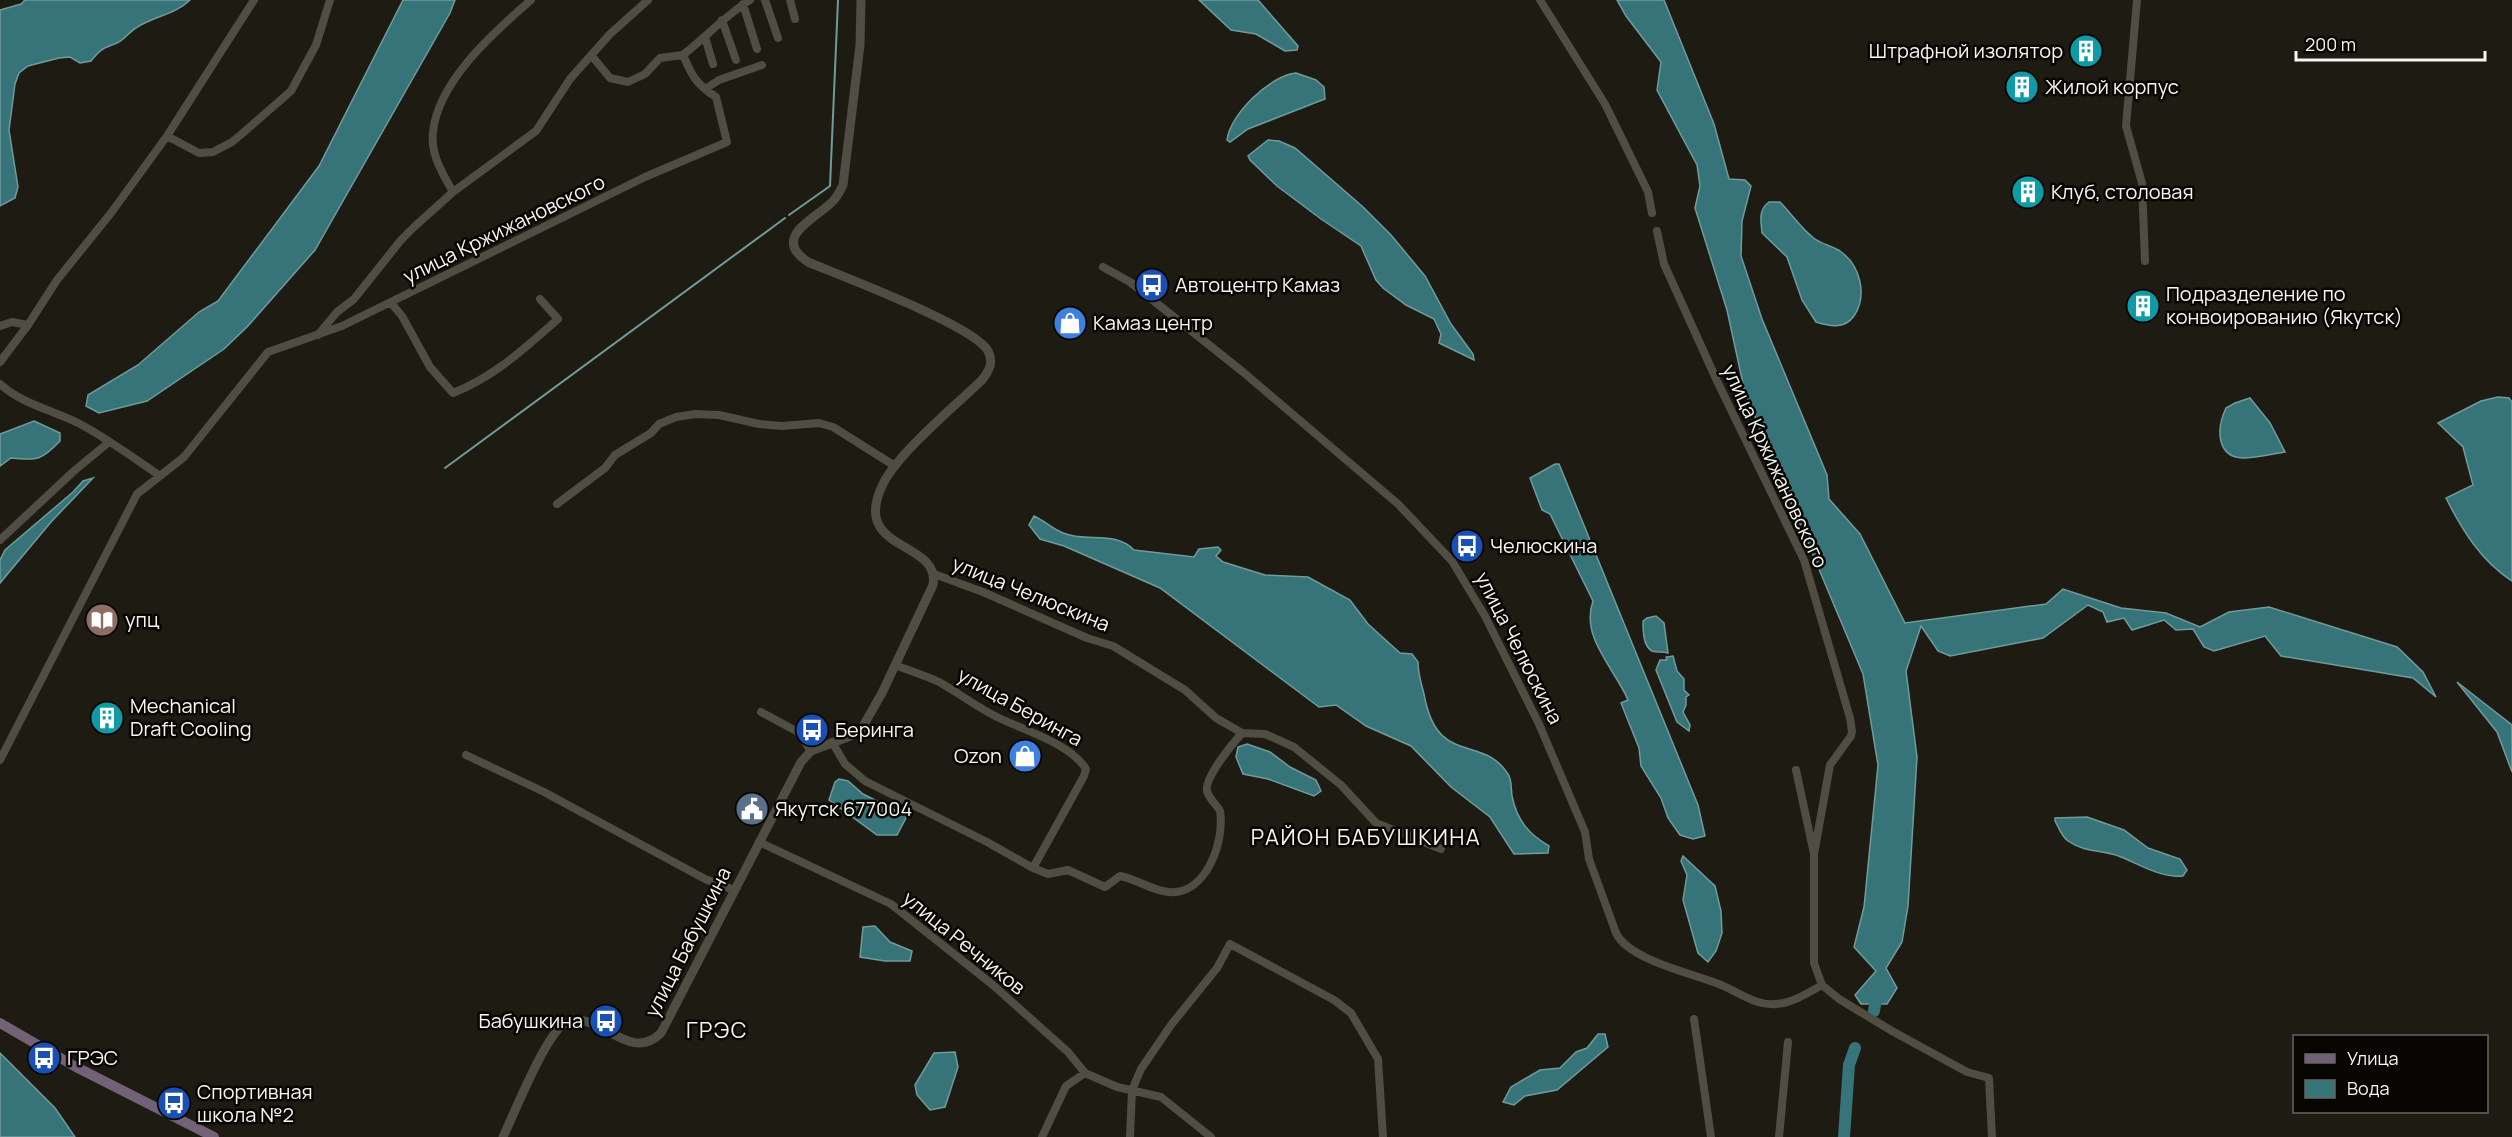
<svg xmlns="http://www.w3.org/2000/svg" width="2512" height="1137" viewBox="0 0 2512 1137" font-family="Manrope,sans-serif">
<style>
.water{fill:#377479;stroke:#709b9c;stroke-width:1.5}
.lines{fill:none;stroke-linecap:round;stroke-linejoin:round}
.stream{stroke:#709b9c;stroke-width:2}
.river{stroke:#377479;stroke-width:12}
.minor{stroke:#504d43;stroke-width:8}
.tertiary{stroke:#504d43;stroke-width:9}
.secondary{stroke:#726177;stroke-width:10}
.labels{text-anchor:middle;stroke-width:5;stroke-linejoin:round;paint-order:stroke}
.poi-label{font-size:20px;fill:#f6f5ee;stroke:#070603;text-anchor:start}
.street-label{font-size:20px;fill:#f6f5ee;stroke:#070603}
.quarter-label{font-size:22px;letter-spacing:1.5px;fill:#f6f5ee;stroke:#070603}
</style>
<rect width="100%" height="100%" fill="#1e1b12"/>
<path class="water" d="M25,0H190C175,15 153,16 136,28C129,32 124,40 117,43C103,49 102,47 91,61L80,63L70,57L59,58L28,66L19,73L15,84L9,130L18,187L15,198L0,206V10L21,4Z
M403,0H455L450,13L315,250L247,327L224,349L147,401L99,413L86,406L88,395L138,365L199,312L218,301L319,166Z
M1199,0H1258L1298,46L1297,50L1285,51L1256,34L1231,30Z
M1617,0H1664L1714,124L1729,179L1745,180L1751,186L1742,221L1741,256L1762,319L1827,475L1829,499L1860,534L1905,623L2046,604L2063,589L2121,608L2166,613L2200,627L2229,612L2269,607L2397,647L2423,672L2436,697L2413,678L2281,656L2265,636L2214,651L2204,647L2193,629L2176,630L2164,620L2132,630L2124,618L2107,622L2103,612L2088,605L2043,638L1950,656L1938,651L1921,626L1906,671L1917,757L1908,906L1902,942L1886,968L1897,988L1887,1004H1861L1855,995L1876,971L1854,947L1864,907L1878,765L1863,674L1745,393L1727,310L1695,208L1700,186L1697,165L1657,90L1661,62L1626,16Z
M1296,73L1316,80L1324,87L1325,99L1248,129L1230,142L1227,140C1230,114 1271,75 1296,73Z
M1268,140L1279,141L1295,148L1362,206L1391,235L1425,276L1451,324L1473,354L1474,360L1439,343L1441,334L1434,319L1406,305L1383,288L1376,280L1361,246L1321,219L1277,186L1250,160L1248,156Z
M1769,202H1780C1791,213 1802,230 1815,239C1822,244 1832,246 1840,251C1860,265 1868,295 1854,316C1844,330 1829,326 1816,322L1802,300L1787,257L1762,233C1761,221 1758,210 1769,202Z
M2498,397L2509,398L2512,402V581C2481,561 2462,530 2446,498L2473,485L2463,447L2438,423L2481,401Z
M2250,398L2270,423L2285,452C2272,454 2259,457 2246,458C2216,459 2216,429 2226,408L2235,403Z
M34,421L60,433V441C42,460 37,461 11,458L0,466V434Z
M1555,464H1559L1698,805L1705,836L1693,839L1680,835L1668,818L1661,798L1641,766L1639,748L1621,703L1628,700C1615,669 1580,637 1593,601L1550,514L1542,510L1530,478Z
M93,478L51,522L0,583V560L5,550L73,492L83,481Z
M1034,516C1045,521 1054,530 1063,533C1087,543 1115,530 1134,550L1194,557L1199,549L1218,547L1221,550L1216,556L1223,562L1265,575L1308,577L1350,600L1368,624L1400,653L1412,654L1418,662C1418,674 1421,682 1424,694C1437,768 1482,733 1508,774C1512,780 1511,789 1512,796C1517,821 1529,834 1549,846L1548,853L1514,854L1490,817L1451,787L1411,746L1366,726L1336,705L1319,707L1160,588L1064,546L1040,539L1029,525Z
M1656,616L1664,623L1668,653C1662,651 1657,653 1652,651C1643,646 1643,630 1643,621L1647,618Z
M1673,656L1677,671L1684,679V690L1689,695L1686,697V705L1683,712L1690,725L1689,731L1677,722L1656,670L1660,660H1667L1666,657Z
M2457,682L2512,725V772L2497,732Z
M1247,744L1270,752L1290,767L1316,780L1321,791L1314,796L1268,779L1243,774L1236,757L1238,747Z
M839,779L848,781L863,794L907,816L897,835H877L829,800L835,782Z
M2087,817L2124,830L2148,848L2180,859L2187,870L2183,876C2161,878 2141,865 2121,857C2103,849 2087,854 2068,841C2062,837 2059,828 2055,821V818Z
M1683,856L1715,886L1721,911L1722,933L1716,951L1708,962L1698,953L1683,900L1687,875L1681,861Z
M875,926L890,942L912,951L910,961H885L860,957L863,927Z
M1598,1034H1605L1608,1047L1557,1090L1525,1096L1514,1105L1503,1102L1511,1087L1540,1070L1560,1068L1576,1052L1587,1048Z
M955,1052L958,1067L945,1107L930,1110L917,1095L915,1085L934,1053Z
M0,1053L55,1108L75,1137H0Z"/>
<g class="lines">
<path class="stream" d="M789,215L830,186L838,0
M445,468L785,218"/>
<path class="river" d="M1874,1011L1878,987
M1844,1137L1849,1065L1855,1048"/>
<path class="minor" d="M765,0L778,38
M790,0L795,19
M1540,0L1605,104L1648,192L1652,213
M2137,0L2126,126L2142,183L2145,261
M743,4L757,49
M722,20L736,60
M705,37L713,64
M683,55C707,36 725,16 750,0
M705,89L719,80L762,65
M167,136L199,153L213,152L232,142L244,132L291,91L316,45L330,0
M453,192C443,174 430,154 433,132C438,81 495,31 531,0
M1657,231L1664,264L1717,381L1804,560L1850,718L1852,731L1851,736L1830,765L1814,854
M1103,267L1130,282L1243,372L1398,504L1452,561L1485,616L1539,724L1585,832L1589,859L1616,933C1628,959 1690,973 1716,983C1737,990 1753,1006 1776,1004C1792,1003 1808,993 1822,985
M391,303L402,316L430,367L453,393C494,377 525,348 558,319L540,299
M0,326L12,322L28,325
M318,335L337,312L354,299L401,240L414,227L453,192L536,131L570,79L610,34L648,0
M0,362L28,325L57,280L111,213L167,136L254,0
M0,384C22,404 52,410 78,423C107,438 134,458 160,476
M557,504L605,468L615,455L651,433L659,424L676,417L695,414L719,415L759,424L782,426L819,423L833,427L895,466
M0,540L74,471L109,442
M934,574L983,592L1087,638L1113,646L1185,690L1216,718L1242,733L1265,734L1294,747L1341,785L1376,823L1441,849
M761,712L798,732L811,751
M832,742L845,764L865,781L987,842L1033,868L1084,776L1086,769C1071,744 1024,730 999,718C978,708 959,693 939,682C925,675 910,671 895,665
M466,755L544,792L705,879L734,890
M0,760L137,494L184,457L268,352L342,326L645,177L727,142L716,97C696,84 692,76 683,55L660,58L645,74L628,82L610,78L591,55
M1796,770L1814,854V963L1822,985L1839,999L1892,1031L1967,1072L1989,1078L1992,1137
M759,842L891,904L993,985L1068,1052L1085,1073L1117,1087L1161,1097L1211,1137
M1033,868L1048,874L1068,870L1105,887L1120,876C1137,879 1152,891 1169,892C1206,895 1225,842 1220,811C1217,805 1209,799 1207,791C1204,778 1233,743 1242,733
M1694,1019L1711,1137
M1042,1137L1066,1086L1085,1073
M1130,1137L1132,1090L1141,1069L1171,1025L1217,968L1230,944L1334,1000L1351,1013L1378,1059L1383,1137
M1779,1137L1788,1042"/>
<path class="tertiary" d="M503,1137C514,1114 545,1036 564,1024C596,1005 628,1066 661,1033L801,762L811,751L853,735L862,728L882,693L933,585C941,539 849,553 883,484C898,453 956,405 982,380C989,371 994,362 988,351C975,326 841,276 808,262C770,237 816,219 833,201C838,196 840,191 843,185L860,45L861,0"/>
<path class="secondary" d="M0,1023L76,1067L214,1137"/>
</g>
<defs>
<symbol id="building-disc" viewBox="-11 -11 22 22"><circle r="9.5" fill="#0f9aa8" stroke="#070603"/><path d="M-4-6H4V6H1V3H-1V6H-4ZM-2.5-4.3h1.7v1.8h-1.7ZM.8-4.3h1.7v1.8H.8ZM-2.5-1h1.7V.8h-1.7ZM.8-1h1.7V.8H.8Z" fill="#fff"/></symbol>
<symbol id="bus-disc" viewBox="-11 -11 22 22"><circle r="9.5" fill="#1a4fb4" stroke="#070603"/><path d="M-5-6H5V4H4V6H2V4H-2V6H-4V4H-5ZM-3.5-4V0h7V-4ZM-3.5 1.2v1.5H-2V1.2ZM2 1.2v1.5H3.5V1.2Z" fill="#fff"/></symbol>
<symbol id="shop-disc" viewBox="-11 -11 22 22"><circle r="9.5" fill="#3f7fe0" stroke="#070603"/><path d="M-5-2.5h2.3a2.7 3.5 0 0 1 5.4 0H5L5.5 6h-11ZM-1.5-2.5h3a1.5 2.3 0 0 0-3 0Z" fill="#fff"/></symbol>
<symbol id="library-disc" viewBox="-11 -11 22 22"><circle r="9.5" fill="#8d6e63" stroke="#070603"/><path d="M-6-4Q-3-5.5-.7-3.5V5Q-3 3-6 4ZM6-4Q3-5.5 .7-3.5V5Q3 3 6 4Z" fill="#fff"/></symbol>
<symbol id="civic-disc" viewBox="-11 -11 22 22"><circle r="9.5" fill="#5c6f8a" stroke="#070603"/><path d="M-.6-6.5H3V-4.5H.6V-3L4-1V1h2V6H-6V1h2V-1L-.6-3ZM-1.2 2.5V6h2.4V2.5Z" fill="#fff"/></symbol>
</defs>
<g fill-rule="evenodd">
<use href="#building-disc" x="2067" y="32" width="38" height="38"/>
<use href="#building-disc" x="2003" y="68" width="38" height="38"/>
<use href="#building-disc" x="2009" y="173" width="38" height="38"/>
<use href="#bus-disc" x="1133" y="266" width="38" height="38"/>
<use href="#building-disc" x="2124" y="287" width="38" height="38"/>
<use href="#shop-disc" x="1051" y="304" width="38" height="38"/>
<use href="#bus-disc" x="1448" y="527" width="38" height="38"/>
<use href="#library-disc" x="83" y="601" width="38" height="38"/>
<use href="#building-disc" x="88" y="699" width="38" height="38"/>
<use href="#bus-disc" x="793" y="711" width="38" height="38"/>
<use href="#shop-disc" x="1006" y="737" width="38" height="38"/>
<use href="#civic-disc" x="733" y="790" width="38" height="38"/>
<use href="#bus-disc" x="587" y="1002" width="38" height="38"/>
<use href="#bus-disc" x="25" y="1039" width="38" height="38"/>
<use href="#bus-disc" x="155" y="1084" width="38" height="38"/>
</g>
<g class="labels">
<g class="poi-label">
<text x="2063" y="58" text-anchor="end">Штрафной изолятор</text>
<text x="2045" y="94">Жилой корпус</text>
<text x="2051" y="199">Клуб, столовая</text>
<text x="1175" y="292">Автоцентр Камаз</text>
<text x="2166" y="301">Подразделение по<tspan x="2166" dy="23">конвоированию (Якутск)</tspan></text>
<text x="1093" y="330">Камаз центр</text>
<text x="1490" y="553">Челюскина</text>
<text x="125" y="627">упц</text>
<text x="130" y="713">Mechanical<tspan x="130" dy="23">Draft Cooling</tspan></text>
<text x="835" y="737">Беринга</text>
<text x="1002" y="763" text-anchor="end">Ozon</text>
<text x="775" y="816">Якутск 677004</text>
<text x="583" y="1028" text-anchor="end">Бабушкина</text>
<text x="67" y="1065">ГРЭС</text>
<text x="197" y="1099">Спортивная<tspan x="197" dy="23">школа №2</tspan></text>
</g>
<g class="street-label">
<text transform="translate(504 229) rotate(-26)" y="7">улица Кржижановского</text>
<text transform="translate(1775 466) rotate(65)" y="7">улица Кржижановского</text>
<text transform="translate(1031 594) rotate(22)" y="7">улица Челюскина</text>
<text transform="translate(1519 648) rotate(63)" y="7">улица Челюскина</text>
<text transform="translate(1020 707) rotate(29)" y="7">улица Беринга</text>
<text transform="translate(688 942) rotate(-63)" y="7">улица Бабушкина</text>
<text transform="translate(964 943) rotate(39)" y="7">улица Речников</text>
</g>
<g class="quarter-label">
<text x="1366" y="845">РАЙОН БАБУШКИНА</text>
<text x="717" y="1038">ГРЭС</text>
</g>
</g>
<rect x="2293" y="1035" width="195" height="78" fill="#070603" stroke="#676661" stroke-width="1.5"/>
<rect x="2305" y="1054" width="30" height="9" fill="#726177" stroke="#676661" stroke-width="1.5"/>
<text x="2347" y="1065" font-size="18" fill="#f6f5ee">Улица</text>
<rect x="2305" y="1080" width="30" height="18" fill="#377479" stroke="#676661" stroke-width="1.5"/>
<text x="2347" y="1095" font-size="18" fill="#f6f5ee">Вода</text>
<path d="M2296 51v9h189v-9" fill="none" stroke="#f6f5ee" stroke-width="3"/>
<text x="2305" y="51" font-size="18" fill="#f6f5ee" stroke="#070603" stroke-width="4.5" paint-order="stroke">200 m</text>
</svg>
